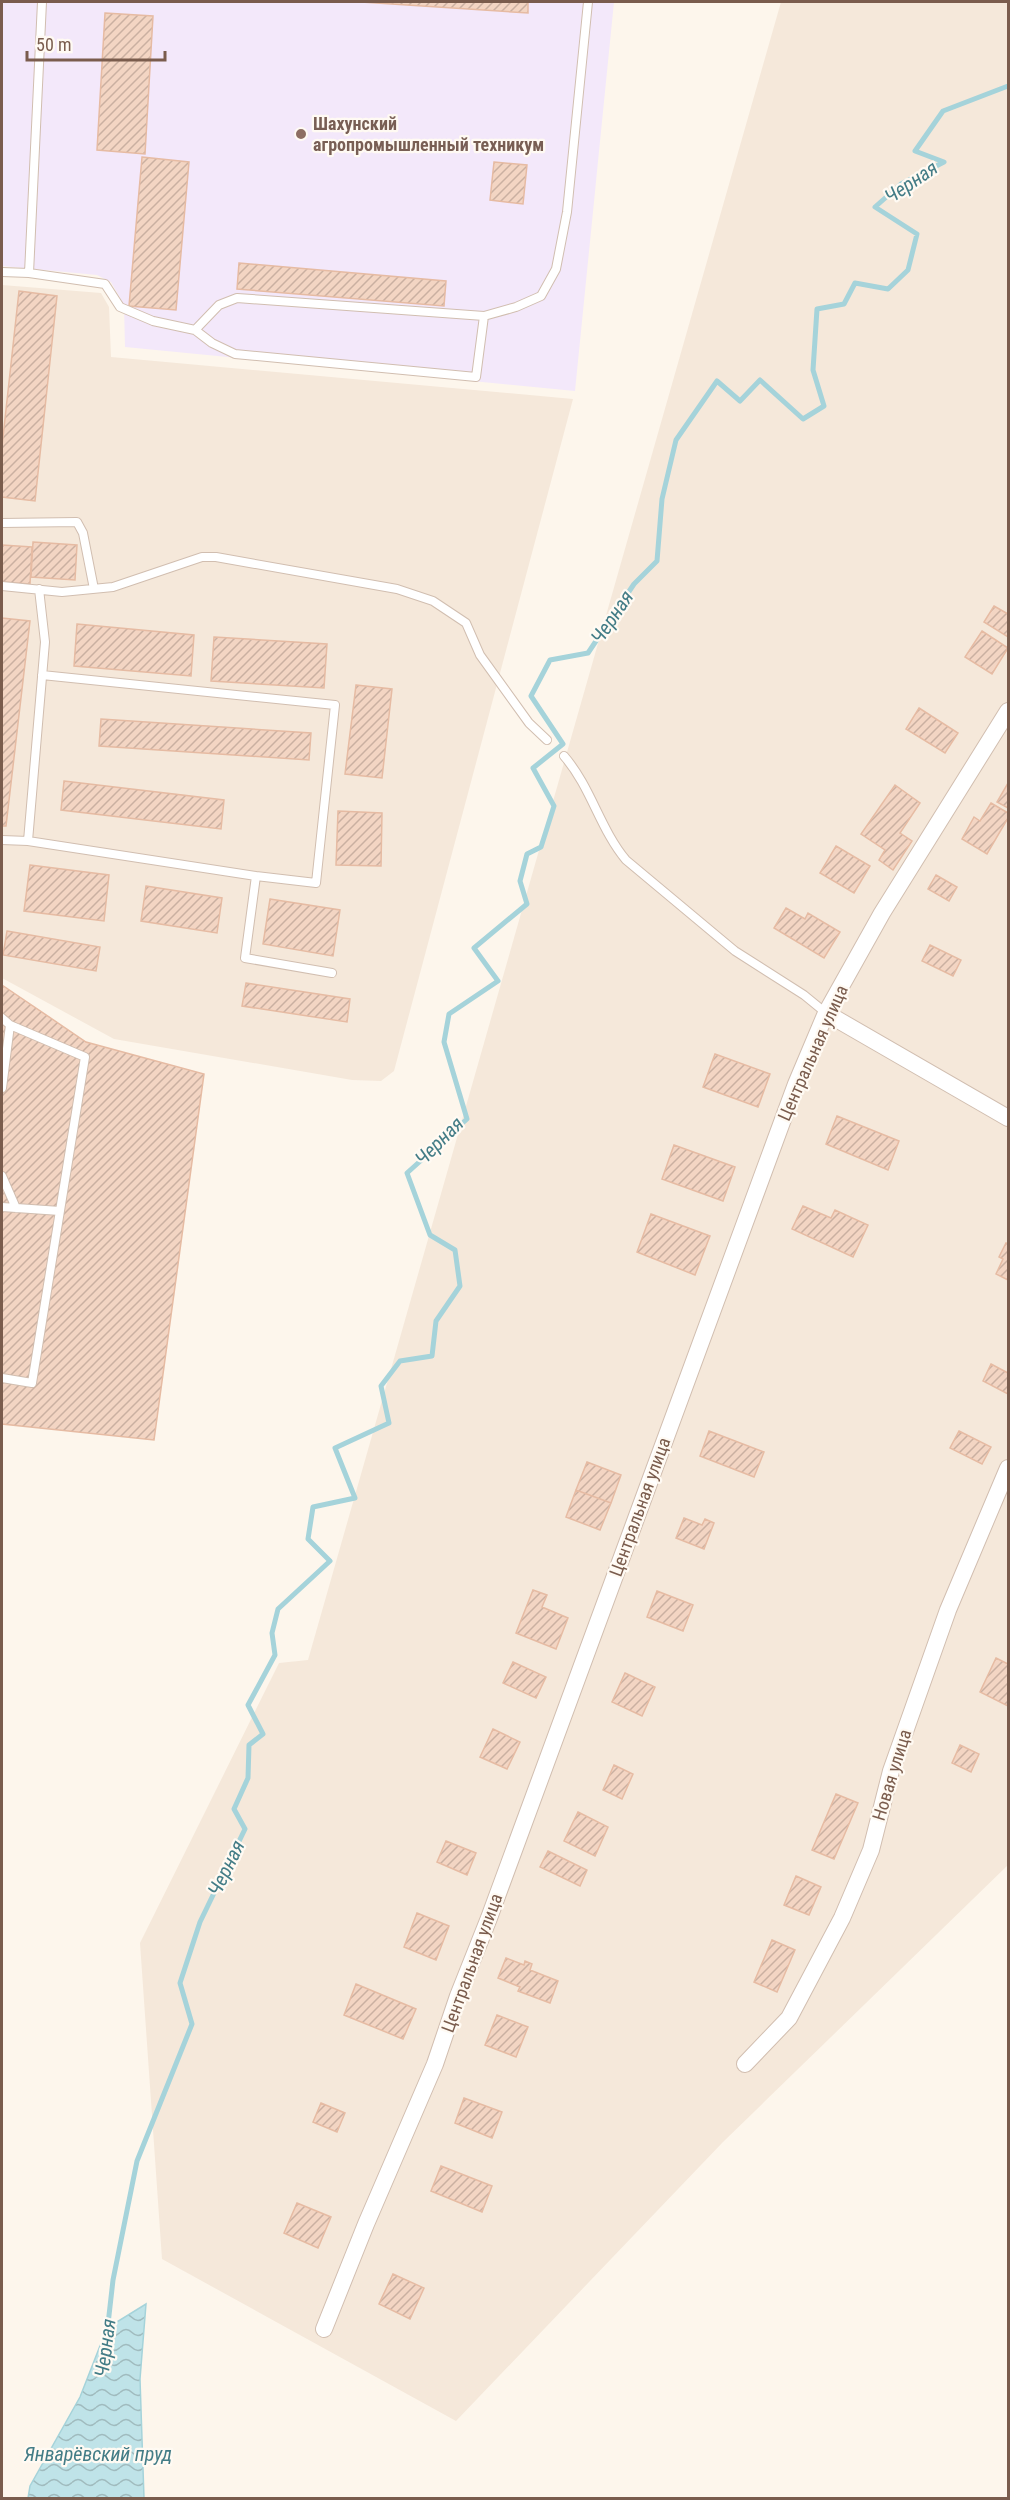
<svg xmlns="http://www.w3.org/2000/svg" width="1010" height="2500" viewBox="0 0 1010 2500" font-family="'Roboto Condensed',sans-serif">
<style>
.residential{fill:#f5e8da}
.education{fill:#f3e8fa}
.water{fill:url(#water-waves);stroke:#a5d3da;stroke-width:1.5}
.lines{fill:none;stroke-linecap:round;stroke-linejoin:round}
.stream{stroke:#a5d3da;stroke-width:5}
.building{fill:url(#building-hatch);stroke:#e6bba3;stroke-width:1.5}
.service-casing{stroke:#d1beb0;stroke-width:10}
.minor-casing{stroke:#d1beb0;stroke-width:18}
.service{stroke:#fff;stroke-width:8}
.minor{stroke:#fff;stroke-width:16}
.education-dot{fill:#8d6e63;stroke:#fffaf3;stroke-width:2}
.labels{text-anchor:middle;stroke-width:4.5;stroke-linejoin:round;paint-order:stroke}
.education-label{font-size:18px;font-weight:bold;fill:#785e54;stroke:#fffaf3;text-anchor:start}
.street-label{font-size:18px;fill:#7a5c4d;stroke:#fffaf3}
.water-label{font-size:20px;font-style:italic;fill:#437c86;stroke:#fffaf3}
</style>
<defs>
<pattern id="water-waves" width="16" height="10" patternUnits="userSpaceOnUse" patternTransform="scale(1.5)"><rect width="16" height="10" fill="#bfe3e8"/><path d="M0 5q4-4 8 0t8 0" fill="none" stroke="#a0bbbe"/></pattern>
<pattern id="building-hatch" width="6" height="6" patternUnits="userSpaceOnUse" patternTransform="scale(1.5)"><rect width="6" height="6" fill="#f3d5c3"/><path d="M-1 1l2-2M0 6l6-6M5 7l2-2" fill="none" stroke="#cab0a1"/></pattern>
</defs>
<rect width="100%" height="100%" fill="#fdf6ec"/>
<path class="residential" d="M781,2H1008V1865L723,2142L456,2421L162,2259L140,1943L279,1663L308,1660Z
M2,285L101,293L109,307L111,357L573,399L394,1071L381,1081L352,1080L114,1039L2,978Z"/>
<path class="education" d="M2,2H614L575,391L125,347L124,305L111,282L97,275L2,266Z"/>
<path class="water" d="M146,2304L140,2379L144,2498H28L30,2486L80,2397L107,2328Z"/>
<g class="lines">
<path class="stream" d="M107,2333L113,2280L137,2161L192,2024L180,1983L200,1922L245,1829L234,1809L248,1778L249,1745L263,1734L248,1705L275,1655L272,1633L278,1609L330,1561L308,1539L313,1507L355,1498L335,1448L389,1423L381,1386L400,1361L432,1356L436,1321L460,1286L455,1250L430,1235L407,1173L467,1119L444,1042L449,1014L498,981L474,948L527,904L520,881L527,854L541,847L554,806L533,768L563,744L531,696L550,660L588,653L634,584L657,561L662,499L676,440L717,381L740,401L760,380L803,419L824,406L813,370L817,309L844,304L855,283L888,289L908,270L917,234L875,207L901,184L944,162L915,151L943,111L1008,86"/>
</g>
<path class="building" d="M361,2H528V13Z
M105,13L153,16L145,154L97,150Z
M142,157L189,162L176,310L129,306Z
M494,162L527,165L523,204L490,200Z
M239,263L446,281L444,306L237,289Z
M19,291L57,296L35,501L2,497V446Z
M33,542L77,545L75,580L31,577Z
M2,545L32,547L30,584L2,582Z
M994,606L1008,614V637L984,622Z
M2,618L30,621L6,826H2Z
M77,624L194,635L191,676L74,666Z
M982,631L1008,648L992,674L965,657Z
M214,637L327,644L324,688L211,681Z
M356,685L392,689L382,778L345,774Z
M919,708L958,733L945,753L906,729Z
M101,719L311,733L309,760L99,746Z
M64,781L224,800L221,829L61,810Z
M1008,783V808L997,802Z
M895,785L920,803L900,833L912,841L893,870L879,860L885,850L861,834Z
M991,803L1008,813V818L987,854L962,839L974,817L980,821Z
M338,811L382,813L381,866L336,865Z
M836,846L870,866L854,893L820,873Z
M30,865L109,875L104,921L24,911Z
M936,875L957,887L949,901L928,889Z
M146,886L222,898L217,933L141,921Z
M270,899L340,910L333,956L263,944Z
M786,908L805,919L808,913L840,932L824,958L774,928Z
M7,931L100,947L96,971L3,955Z
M930,945L961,960L953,976L922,961Z
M246,983L350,999L347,1022L242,1006Z
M2,985L86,1042L204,1074L154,1440L2,1424Z
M715,1054L770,1074L758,1107L703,1087Z
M837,1116L899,1141L888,1170L826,1144Z
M674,1145L735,1167L723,1201L662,1179Z
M803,1206L831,1218L835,1210L868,1225L853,1257L792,1229Z
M651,1214L710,1236L695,1275L637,1252Z
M1006,1243L1008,1244V1280L996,1274L1003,1259L999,1257Z
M991,1364L1008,1373V1394L983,1381Z
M709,1431L764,1452L754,1477L700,1456Z
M959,1431L991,1447L982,1464L950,1448Z
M587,1462L621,1475L611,1503L576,1490Z
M576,1490L611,1503L600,1530L566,1517Z
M684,1518L702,1525L705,1519L714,1523L704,1549L676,1538Z
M533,1590L547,1595L542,1607L568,1618L556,1649L516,1633Z
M657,1591L693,1605L683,1631L647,1617Z
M996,1658L1008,1664V1706L980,1692Z
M513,1662L546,1677L536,1698L503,1683Z
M625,1673L655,1687L642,1716L612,1702Z
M493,1729L520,1742L507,1769L480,1757Z
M960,1745L979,1754L971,1772L952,1763Z
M614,1765L633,1774L622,1799L603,1790Z
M836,1794L858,1803L834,1859L812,1850Z
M578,1812L608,1827L595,1856L564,1841Z
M446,1841L476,1853L467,1875L437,1862Z
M548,1851L587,1870L580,1886L540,1867Z
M796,1876L821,1887L809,1915L784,1905Z
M417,1913L449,1926L436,1960L404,1947Z
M772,1940L795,1950L777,1992L754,1982Z
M506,1958L524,1965L525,1961L532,1964L530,1970L558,1981L550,2003L518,1991L520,1987L498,1978Z
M356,1984L416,2009L403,2039L344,2015Z
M497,2015L528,2027L516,2057L485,2045Z
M464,2098L502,2112L492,2138L455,2123Z
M321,2103L345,2113L337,2132L313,2122Z
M441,2166L492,2186L482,2212L431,2191Z
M297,2203L331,2217L318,2248L284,2233Z
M393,2274L424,2288L410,2319L379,2304Z"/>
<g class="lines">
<defs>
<path id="service" d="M2,272L29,273L105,284L120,307L153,321L195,330L219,305L237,298L484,316L516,307L541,296L556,269L567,212L588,2
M29,273L42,2
M195,330L212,343L235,354L476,377L484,316
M2,523L77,522L83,533L94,589
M2,586L62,592L113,587L202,557H216L397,589L433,601L466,623L480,655L529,723L547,740
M564,756C591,787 600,829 626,860L735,951L804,995L826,1013
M2,840L28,841L256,876L316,883L335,705L42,675
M28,841L45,642L39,589
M256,876L245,958L332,973
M2,1018L10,1025L85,1057L32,1383L2,1378
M2,1088L10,1025
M2,1176L16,1208
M2,1207L60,1211"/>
<path id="minor" d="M826,1013L1008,1118
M745,2064L789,2018L842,1918L871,1850L891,1771L948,1610L1008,1468
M324,2329L366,2224L435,2064L458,1996L489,1918L796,1084L826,1013L882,913L1008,711"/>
</defs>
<use href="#service" class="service-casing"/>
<use href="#minor" class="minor-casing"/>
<use href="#service" class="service"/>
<use href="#minor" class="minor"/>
</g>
<circle class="education-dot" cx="301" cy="134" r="6"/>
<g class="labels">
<g class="education-label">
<text x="313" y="130">Шахунский<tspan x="313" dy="21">агропромышленный техникум</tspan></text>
</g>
<g class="street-label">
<text transform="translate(813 1053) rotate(-66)" y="6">Центральная улица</text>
<text transform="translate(640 1507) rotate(-70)" y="6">Центральная улица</text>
<text transform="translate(892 1775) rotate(-73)" y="6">Новая улица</text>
<text transform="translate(472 1963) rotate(-70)" y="6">Центральная улица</text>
</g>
<g class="water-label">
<text transform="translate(911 182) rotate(-34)" y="7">Черная</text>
<text transform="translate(612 617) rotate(-56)" y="7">Черная</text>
<text transform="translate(439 1141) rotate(-45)" y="7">Черная</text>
<text transform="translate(226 1868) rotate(-64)" y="7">Черная</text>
<text transform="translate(105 2348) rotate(-83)" y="7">Черная</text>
<text x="98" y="2461">Январёвский пруд</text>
</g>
</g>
<rect width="1010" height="2500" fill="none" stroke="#7a5c4d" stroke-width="6"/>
<path d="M27 51v9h138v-9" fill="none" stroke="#7a5c4d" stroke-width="3"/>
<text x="36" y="51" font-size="18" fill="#7a5c4d" stroke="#fffaf3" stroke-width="4.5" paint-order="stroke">50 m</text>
</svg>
